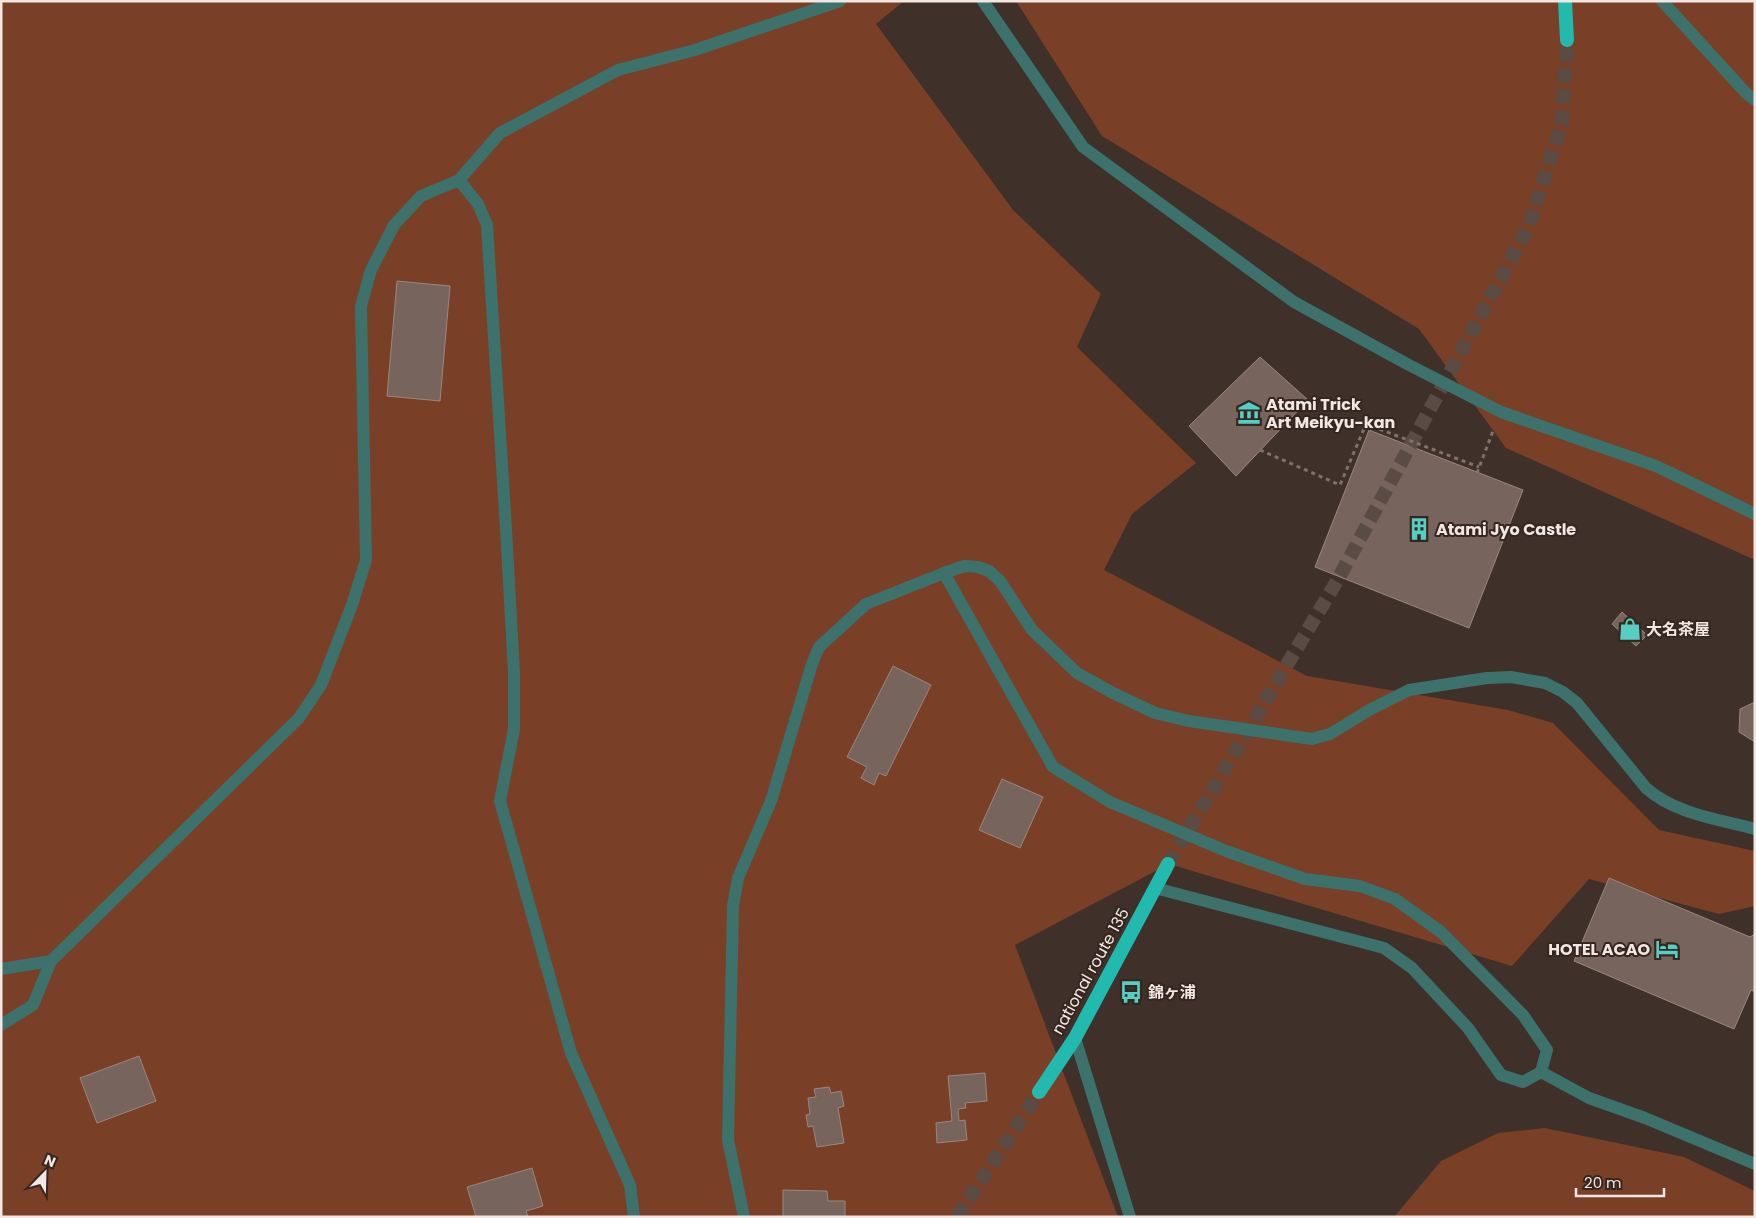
<svg xmlns="http://www.w3.org/2000/svg" width="1756" height="1218" viewBox="0 0 1756 1218" font-family="Poppins,'Noto Sans JP',sans-serif">
<style>
.green{fill:#7a3f27}
.building{fill:#77655d;stroke:#9b8780}
.lines{fill:none;stroke-linecap:round;stroke-linejoin:round}
.trunk-tunnel{stroke:#5a4b45;stroke-width:14;stroke-dasharray:14 7;stroke-linecap:butt}
.path{stroke:#7f726c;stroke-width:3;stroke-dasharray:4 4;stroke-linecap:butt}
.minor{stroke:#3d726c;stroke-width:12}
.tertiary{stroke:#3d726c;stroke-width:12}
.trunk{stroke:#22baaf;stroke-width:14}
.labels{text-anchor:middle;stroke-width:4;stroke-linejoin:round;paint-order:stroke}
.poi-label{font-size:16px;font-weight:bold;fill:#f2e7e3;stroke:#352620;text-anchor:start}
.street-label{font-size:16px;fill:#f2e7e3;stroke:#352620}
</style>
<rect width="100%" height="100%" fill="#3f3029"/>
<path class="green" d="M1,1H904L876,24L1013,210L1101,294L1077,347L1196,463L1132,514L1104,570L1307,676L1508,710L1553,723L1659,830L1755,851V906L1719,914L1589,879L1512,966L1169,864L1015,945L1118,1217H1Z
M1016,1H1755V560L1506,448L1419,329L1102,136Z
M1545,1128L1684,1157L1755,1191V1217H1394L1441,1161L1498,1133Z"/>
<path class="building" d="M397,281L450,286L440,401L387,396Z
M1260,357L1308,400L1236,476L1189,426Z
M1369,430L1523,490L1469,628L1315,567Z
M1622,612L1647,635L1636,646L1612,624Z
M893,666L931,685L886,776L879,773L874,785L861,778L867,767L847,757Z
M1755,702V742L1739,732L1740,709Z
M1002,779L1043,797L1020,848L979,830Z
M1609,878L1750,937L1755,934V992L1751,990L1734,1029L1574,961Z
M139,1056L156,1101L97,1123L80,1078Z
M985,1073L987,1101L965,1103L966,1108L958,1109L959,1121L965,1120L967,1140L937,1143L936,1123L952,1121L948,1076Z
M829,1087L831,1093L841,1091L844,1106L838,1108L844,1143L817,1147L813,1126L808,1127L806,1115L810,1114L808,1098L816,1097L814,1089Z
M532,1168L543,1206L526,1211L528,1217H476L467,1187Z
M783,1190L827,1191L828,1201H845V1217H783Z"/>
<g class="lines">
<path class="trunk-tunnel" d="M1168,864L1337,581L1529,226L1562,123L1567,40
M957,1217L1039,1092"/>
<path class="path" d="M1260,450L1340,485L1366,424L1479,467
M1477,473L1493,431"/>
<path class="minor" d="M983,1L1083,147L1294,302L1407,364L1501,412L1656,466L1755,514
M1662,1L1746,93L1755,100
M459,180L500,133L618,70L695,50L840,1
M944,573L964,566L978,567L989,571L1000,581L1032,630L1077,673L1113,693L1155,713L1189,721L1312,739L1330,734L1371,709L1409,690L1487,678L1511,677L1545,683L1563,692L1577,703L1646,788C1675,814 1718,819 1755,829
M1,1025L33,1005L51,961
M1075,1038L1130,1217
M1541,1072L1589,1098L1645,1118L1755,1164"/>
<path class="tertiary" d="M1,969L51,961L299,718L321,685L352,605L366,560L361,306L371,270L394,225L421,196L459,180L478,204L487,225L506,529L514,673V729L500,801L571,1053L630,1185L634,1217
M744,1217L728,1140L733,906L738,878L771,801L812,664L819,647L866,604L944,573L1053,767L1110,802L1226,851L1305,879L1360,886L1395,899L1441,932L1523,1015L1547,1050L1541,1072L1523,1082L1501,1075L1468,1028L1412,968L1384,948L1155,888"/>
<path class="trunk" d="M1565,1L1567,40
M1039,1092L1075,1038L1168,864"/>
</g>
<defs>
<symbol id="museum-bare" viewBox="-9 -9 18 18"><path d="M0-6L6-3V-2H-6V-3ZM-5-1h2V3h-2ZM-1-1h2V3h-2ZM3-1h2V3H3ZM-6 4H6V6H-6Z" fill="#56cec3" stroke="#352620" stroke-width="2.5" paint-order="stroke"/></symbol>
<symbol id="building-bare" viewBox="-9 -9 18 18"><path d="M-4-6H4V6H1V3H-1V6H-4ZM-2.5-4.3h1.7v1.8h-1.7ZM.8-4.3h1.7v1.8H.8ZM-2.5-1h1.7V.8h-1.7ZM.8-1h1.7V.8H.8Z" fill="#56cec3" stroke="#352620" stroke-width="2.5" paint-order="stroke"/></symbol>
<symbol id="shop-bare" viewBox="-9 -9 18 18"><path d="M-5-2.5h2.3a2.7 3.5 0 0 1 5.4 0H5L5.5 6h-11ZM-1.5-2.5h3a1.5 2.3 0 0 0-3 0Z" fill="#56cec3" stroke="#352620" stroke-width="2.5" paint-order="stroke"/></symbol>
<symbol id="hotel-bare" viewBox="-9 -9 18 18"><path d="M-6-4.5h1.5V1H6V5H4.5V3h-9V5H-6ZM-4 0a1.8 1.8 0 1 1 3.6 0ZM.5 0V-2.5h3Q6-2.5 6 0Z" fill="#56cec3" stroke="#352620" stroke-width="2.5" paint-order="stroke"/></symbol>
<symbol id="bus-bare" viewBox="-9 -9 18 18"><path d="M-5-6H5V4H4V6H2V4H-2V6H-4V4H-5ZM-3.5-4V0h7V-4ZM-3.5 1.2v1.5H-2V1.2ZM2 1.2v1.5H3.5V1.2Z" fill="#56cec3" stroke="#352620" stroke-width="2.5" paint-order="stroke"/></symbol>
</defs>
<g fill-rule="evenodd">
<use href="#museum-bare" x="1233" y="397" width="32" height="32"/>
<use href="#building-bare" x="1403" y="513" width="32" height="32"/>
<use href="#shop-bare" x="1614" y="613" width="32" height="32"/>
<use href="#hotel-bare" x="1651" y="933" width="32" height="32"/>
<use href="#bus-bare" x="1115" y="976" width="32" height="32"/>
</g>
<g class="labels">
<g class="poi-label">
<text x="1266" y="410">Atami Trick<tspan x="1266" dy="18">Art Meikyu-kan</tspan></text>
<text x="1436" y="535">Atami Jyo Castle</text>
<text x="1646" y="635">大名茶屋</text>
<text x="1650" y="955" text-anchor="end">HOTEL ACAO</text>
<text x="1148" y="998">錦ヶ浦</text>
</g>
<g class="street-label">
<text transform="translate(1090 971) rotate(-61)" y="6">national route 135</text>
</g>
</g>
<rect width="1756" height="1218" fill="none" stroke="#f2e7e3" stroke-width="5"/>
<g transform="translate(45 1173) rotate(23)" stroke="#352620" stroke-width="4" paint-order="stroke">
<path d="M0-4L9 19L0 12L-9 19Z" fill="#f2e7e3"/>
<text y="-8" font-size="14" font-weight="bold" text-anchor="middle" fill="#f2e7e3">N</text>
</g>
<path d="M1576 1188v8h88v-8" fill="none" stroke="#f2e7e3" stroke-width="2.5"/>
<text x="1584" y="1188" font-size="15" fill="#f2e7e3" stroke="#352620" stroke-width="4" paint-order="stroke">20 m</text>
</svg>
